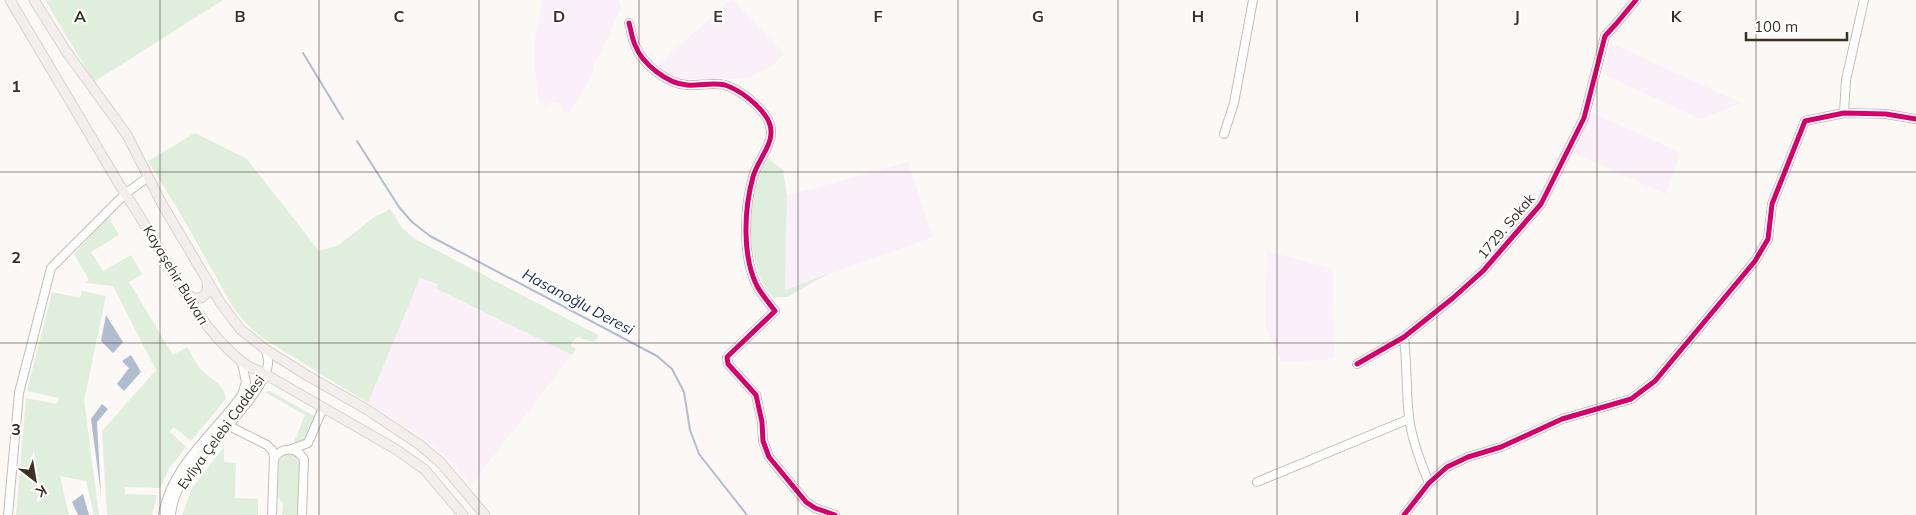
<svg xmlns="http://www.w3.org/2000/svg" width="1916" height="515" viewBox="0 0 1916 515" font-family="Mulish,sans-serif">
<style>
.industrial{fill:#f9f0f9}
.education{fill:#fbeff8}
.green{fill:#e0eede}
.water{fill:#b2bcd0}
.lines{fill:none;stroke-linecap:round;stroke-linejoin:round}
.stream{stroke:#b2bcd0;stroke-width:2}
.minor-casing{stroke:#c4beb8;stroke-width:10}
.major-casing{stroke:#d6d3d0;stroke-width:11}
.minor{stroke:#fefefe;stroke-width:8}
.major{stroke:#f3edec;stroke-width:9}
.cycleway-casing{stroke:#fff;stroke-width:8}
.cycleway{stroke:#d6006c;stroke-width:5}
.grid{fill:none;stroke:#3a3026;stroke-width:1;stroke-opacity:0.55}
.labels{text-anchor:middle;stroke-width:4.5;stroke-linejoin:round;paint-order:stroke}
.street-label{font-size:14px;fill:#3a3026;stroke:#fff}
.water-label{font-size:15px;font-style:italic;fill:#192c55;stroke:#fff}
.grid-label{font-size:16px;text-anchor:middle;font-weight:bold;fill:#3a3026;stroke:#fff;stroke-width:4.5;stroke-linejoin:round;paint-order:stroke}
</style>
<rect width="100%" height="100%" fill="#fbf8f5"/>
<path class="industrial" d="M543,0H619L621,7L599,57L595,60L592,75L570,112H564L557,102H552L544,106L539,102L534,62L536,31Z
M730,0H733L784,54L773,65L749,78L737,79H677L661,71L657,66Z
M1611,43L1741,103L1701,119L1604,75L1605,59Z
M1591,112L1681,153L1666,194L1574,153Z
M908,162L933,237L785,290L787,196Z
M1267,251L1333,269L1334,359L1282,362L1265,326Z"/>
<path class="education" d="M420,277L438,284L437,289L572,355L471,485L448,458L417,433L368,403Z"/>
<path class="green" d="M45,0H223L94,82Z
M195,133L247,159L319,251L339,245L373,218L390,209L402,228L415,239L598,335L597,339L593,342L578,337L572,342L571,346L576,349L572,355L437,289L438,284L420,278L368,403L261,337L243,320L233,307L179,211L148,161Z
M768,156L770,160L783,170L787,196L785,290L828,274L787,297H772C746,272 742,180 768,156Z
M108,216L119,235L91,252L103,271L131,255L142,274L129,282L173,355L187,347C191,353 194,361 199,367C207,378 228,385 225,400L191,441L174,427L170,432L186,447L170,467L160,488L125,487V494L157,495L152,515H107L102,431L156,370L113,286L85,283L89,280L74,254Z
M82,291L106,296L84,400L99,515H94L86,481L60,476L69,515H16L26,398L57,404L59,398L27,391L52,292L80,298Z
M270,391L314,416L308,438L304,443L294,442L305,415L265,392Z
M224,447V462L236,463L235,498L258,499V515H182L192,488Z
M286,454H292L299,461L298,515H282L283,503L278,498L279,460Z"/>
<path class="water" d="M106,315L123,342L113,353L101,341Z
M131,355L141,372L124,391L117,384L129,368L122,361Z
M102,404L108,409L97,422L101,495L91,419Z
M83,494L89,515H78L72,502Z"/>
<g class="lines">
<path class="stream" d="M303,53L343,119
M357,141L399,207L412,222L430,236L657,356L672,369L684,392L690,430L699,454L747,515"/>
<defs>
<path id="minor" d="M629,23C631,30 632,38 635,45C642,64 668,84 687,85C699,86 713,82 725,85C740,90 758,104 767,118C780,140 758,157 753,177C744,209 742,256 757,286C762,295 769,303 775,311L727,357L728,364L756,395L762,422L763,441L769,457L806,502L815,508L835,515
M1844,113L1846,80L1864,0
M1224,134L1234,103L1253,0
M1404,337C1407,363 1406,391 1409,417C1411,436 1422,466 1429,483
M1357,364L1404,337L1453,298L1483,271L1541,204L1584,118L1605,36L1616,24L1636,0
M227,425L267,445L272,450L274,456L272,515
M292,449L308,443L323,408
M274,458C283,446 296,447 304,459L302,515
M1257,482L1409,419
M8,515L19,393L51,268L125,194L148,177
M163,515C171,466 214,434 242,395L246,382L242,363
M171,515C172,504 176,492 182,482C200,452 264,395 268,364C269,358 267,354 265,349
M1404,515L1429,483L1447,467L1468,457L1501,447L1562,419L1631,399L1655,381L1755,261L1768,239L1772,204L1805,121L1844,113L1886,114L1916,119"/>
<path id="major" d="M10,0L125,194C164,248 188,318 241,361C248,367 257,370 265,374L397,450L425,470L463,515
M34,0L66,51L127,135L162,204L220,302L240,329L265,349L308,376L366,409L420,445L441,463L485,515
M186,293L193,298H201L208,292L207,281"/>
</defs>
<use href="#minor" class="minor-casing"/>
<use href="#major" class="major-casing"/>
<use href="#minor" class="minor"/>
<use href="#major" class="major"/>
<defs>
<path id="cycleway" d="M629,23C631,30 632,38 635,45C642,64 668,84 687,85C699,86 713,82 725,85C740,90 758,104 767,118C780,140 758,157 753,177C744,209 742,256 757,286C762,295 769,303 775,311L727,357L728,364L756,395L762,422L763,441L769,457L806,502L815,508L835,515
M1357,364L1404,337L1453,298L1483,271L1541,204L1584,118L1605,36L1616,24L1636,0
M1404,515L1429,483L1447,467L1468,457L1501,447L1562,419L1631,399L1655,381L1755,261L1768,239L1772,204L1805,121L1844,113L1886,114L1916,119"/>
</defs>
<use href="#cycleway" class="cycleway-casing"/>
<use href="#cycleway" class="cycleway"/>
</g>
<path class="grid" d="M160,0V515M319,0V515M479,0V515M639,0V515M798,0V515M958,0V515M1118,0V515M1277,0V515M1437,0V515M1597,0V515M1756,0V515M0,172H1916M0,343H1916"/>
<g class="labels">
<g class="street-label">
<text transform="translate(1506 226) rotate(-50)" y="5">1729. Sokak</text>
<text transform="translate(176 275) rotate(59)" y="5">Kayaşehir Bulvarı</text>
<text transform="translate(221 432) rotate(-54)" y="5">Evliya Çelebi Caddesi</text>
</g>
<g class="water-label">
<text transform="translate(578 302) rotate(28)" y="5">Hasanoğlu Deresi</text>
</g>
</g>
<g class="grid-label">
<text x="80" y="22">A</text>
<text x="240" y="22">B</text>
<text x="399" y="22">C</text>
<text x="559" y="22">D</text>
<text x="718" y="22">E</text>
<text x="878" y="22">F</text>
<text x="1038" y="22">G</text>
<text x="1198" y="22">H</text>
<text x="1357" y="22">I</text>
<text x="1517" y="22">J</text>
<text x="1676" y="22">K</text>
<text x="16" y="92">1</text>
<text x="16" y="263">2</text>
<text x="16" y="435">3</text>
</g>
<g transform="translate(35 480) rotate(149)" stroke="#ffffff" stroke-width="4" paint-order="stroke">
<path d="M0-4L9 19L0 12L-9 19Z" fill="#3a3026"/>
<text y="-8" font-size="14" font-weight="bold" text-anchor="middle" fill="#3a3026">K</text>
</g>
<path d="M1746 32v8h101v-8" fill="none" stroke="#3a3026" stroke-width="2.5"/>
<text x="1754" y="32" font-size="15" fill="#3a3026" stroke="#ffffff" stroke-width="4" paint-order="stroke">100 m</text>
</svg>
